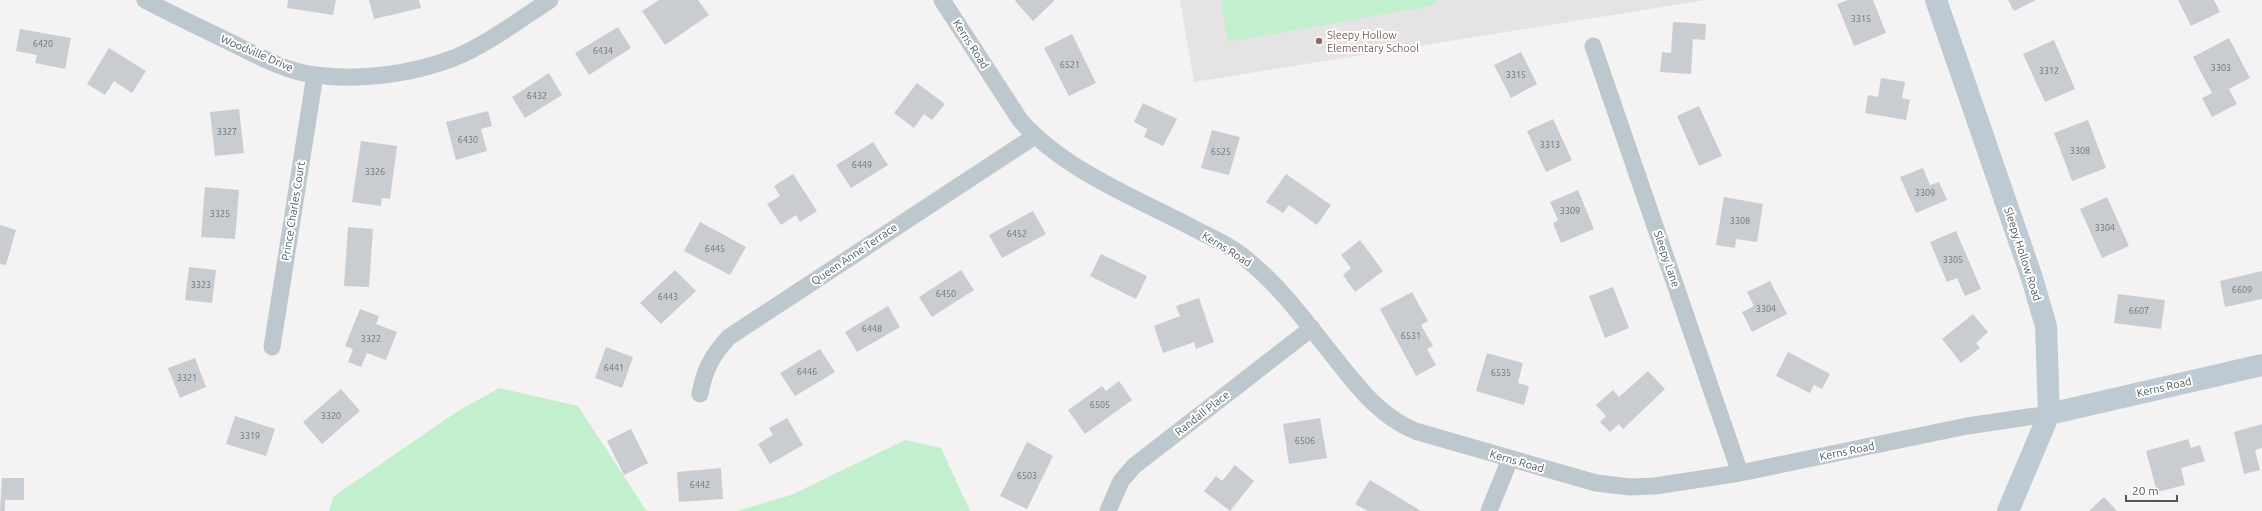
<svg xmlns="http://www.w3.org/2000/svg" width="2262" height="511" viewBox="0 0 2262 511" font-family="Ubuntu,sans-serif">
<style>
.education{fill:#e5e3e4}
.green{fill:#c2f0cf}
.building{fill:#c9cdd1}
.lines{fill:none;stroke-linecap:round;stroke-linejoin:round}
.street{stroke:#bdc7ce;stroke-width:17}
.secondary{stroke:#becad3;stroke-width:22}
.education-dot{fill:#8d6e63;stroke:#fff;stroke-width:1.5}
.labels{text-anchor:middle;stroke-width:4;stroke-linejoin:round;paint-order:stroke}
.number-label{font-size:9px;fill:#69747c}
.education-label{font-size:11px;fill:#785e54;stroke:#fff;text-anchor:start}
.street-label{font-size:11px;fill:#49575f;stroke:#fff}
</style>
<rect width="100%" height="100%" fill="#f4f2f2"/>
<path class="education" d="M1180,0H1706L1194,82Z"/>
<path class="green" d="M1221,0H1435L1436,5L1228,42Z
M499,388L578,406L646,510L649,511H329L334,496L455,413Z
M905,440L941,448L970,511H737L791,495Z"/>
<path class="building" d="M288,0H336L333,15L287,8Z
M369,0H419L421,8L374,19Z
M659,0H698L709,15L665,45L642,11Z
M1016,0H1055L1033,21L1015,1Z
M1848,0H1873L1886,33L1854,46L1837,4Z
M2008,0H2036L2014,11Z
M2178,0H2214L2220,12L2191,26Z
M1673,22L1706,24L1705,40L1693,39L1691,74L1660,72L1662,52L1671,53Z
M618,27L631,48L589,75L575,53Z
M20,29L71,38L65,69L35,63L37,55L16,51Z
M1072,34L1096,83L1069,96L1044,48Z
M2229,38L2250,78L2229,89L2237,104L2212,117L2202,98L2212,93L2193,57Z
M2054,40L2075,89L2045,102L2023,54Z
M109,48L146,71L132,93L114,81L105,95L87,84Z
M1521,52L1537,84L1511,98L1494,65Z
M549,73L562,95L525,118L512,97Z
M1881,78L1905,82L1902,98L1910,100L1906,120L1865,113L1868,95L1878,97Z
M917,83L945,104L932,120L924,114L914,128L894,113Z
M1143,103L1177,119L1163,146L1144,137L1147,129L1134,122Z
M1699,106L1722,156L1699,166L1677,116Z
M239,109L244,153L215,156L210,112Z
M488,111L492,126L481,129L487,151L456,160L446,122Z
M1553,119L1572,160L1546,172L1527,131Z
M2088,120L2106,168L2072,181L2054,133Z
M1212,130L1240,137L1229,175L1201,168Z
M361,141L397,146L390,199L382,198L381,206L352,202Z
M873,142L888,165L851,188L836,165Z
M1923,168L1930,185L1939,182L1947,200L1916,213L1900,177Z
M793,174L817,211L800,222L796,215L781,225L767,204L780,196L774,186Z
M1286,174L1331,205L1317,225L1289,205L1283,213L1266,202Z
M205,187L239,190L235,239L201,237Z
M1578,190L1594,229L1561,243L1553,223L1558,220L1550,202Z
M1724,197L1763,204L1757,242L1736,239L1735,248L1716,245Z
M2107,197L2129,246L2102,258L2080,209Z
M1033,211L1046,234L1002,258L989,235Z
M700,222L746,247L730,275L684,251Z
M0,225L16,230L6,265L0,264Z
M348,227L373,229L369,287L344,286Z
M1956,231L1981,289L1965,296L1957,278L1947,282L1930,242Z
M1360,240L1383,271L1355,292L1343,275L1351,268L1341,255Z
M1101,254L1147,276L1136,299L1090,276Z
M189,267L216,270L212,303L185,300Z
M675,270L696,291L661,324L640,303Z
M961,270L974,290L932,317L919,297Z
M2262,271V299L2225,307L2220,281Z
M1770,281L1787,314L1752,332L1742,312L1754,306L1747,292Z
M1613,287L1629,328L1605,338L1589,296Z
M1412,292L1428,321L1421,325L1433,346L1427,349L1436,365L1416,376L1380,309Z
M2118,294L2165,300L2161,329L2114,323Z
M1199,298L1214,342L1196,349L1194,342L1163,353L1154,326L1180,316L1176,306Z
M888,306L900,327L857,352L845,332Z
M360,309L379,316L376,324L397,332L386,360L367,353L361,367L348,362L353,349L345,346Z
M1973,314L1988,332L1976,343L1980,348L1961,363L1942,339Z
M606,347L633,357L622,388L595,378Z
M820,349L835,372L795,396L780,373Z
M1788,352L1830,374L1822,389L1814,385L1810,393L1776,376Z
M1487,353L1523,363L1518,383L1529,386L1524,405L1476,391Z
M195,358L206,387L180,398L168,368Z
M1648,371L1665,389L1623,429L1619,424L1610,432L1600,422L1606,416L1596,405L1613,390L1619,397Z
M1119,381L1132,400L1085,434L1068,410L1102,386L1106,391Z
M341,389L360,411L322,444L303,422Z
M235,416L275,429L266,456L226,444Z
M787,418L803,445L770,464L758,444L773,435L769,428Z
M1320,418L1327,458L1289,464L1283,424Z
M2262,424V448L2255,450L2260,470L2244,474L2234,432Z
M631,429L648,463L624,475L607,441Z
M2188,439L2191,448L2200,445L2205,461L2181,468L2185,485L2157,492L2146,451Z
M1027,442L1053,456L1027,509L1000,496Z
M1235,465L1254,481L1230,511L1204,491L1216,476L1222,481Z
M721,468L723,499L679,502L677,472Z
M2,478H24V500H5V511H0Z
M1370,480L1421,511H1368L1355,504Z
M2104,497L2117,511H2089Z"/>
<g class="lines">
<path class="street" d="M145,0C173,15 203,29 232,43C258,56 287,72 316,75C361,81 412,74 454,58C488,44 519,20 550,0
M942,0L1020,120C1064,170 1134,197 1193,228C1210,237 1230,245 1245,258C1278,284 1304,319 1330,352C1355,383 1377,415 1415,431L1596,483L1630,487L1655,486L1740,473L1967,426L2049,414
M1593,46L1740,473
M272,347L315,75
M700,394C704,370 713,354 729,337L1035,136
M1108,511L1121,481L1134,466L1312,328
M1489,511L1510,459"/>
<path class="secondary" d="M1936,0L2032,278L2046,326L2049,414L2008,511
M2049,414L2262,365"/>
</g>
<circle class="education-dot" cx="1319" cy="41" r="4"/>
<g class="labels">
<g class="number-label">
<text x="1861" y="22">3315</text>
<text x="43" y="47">6420</text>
<text x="603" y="54">6434</text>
<text x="1070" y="68">6521</text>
<text x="2221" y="71">3303</text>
<text x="2049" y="74">3312</text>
<text x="1516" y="78">3315</text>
<text x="537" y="99">6432</text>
<text x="227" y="135">3327</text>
<text x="468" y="143">6430</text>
<text x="1550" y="148">3313</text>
<text x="2080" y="154">3308</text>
<text x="1221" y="155">6525</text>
<text x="862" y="168">6449</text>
<text x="375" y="175">3326</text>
<text x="1925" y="196">3309</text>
<text x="1570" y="214">3309</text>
<text x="220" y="217">3325</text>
<text x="1740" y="224">3308</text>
<text x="2105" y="231">3304</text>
<text x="1017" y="237">6452</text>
<text x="715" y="252">6445</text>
<text x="1953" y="263">3305</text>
<text x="201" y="288">3323</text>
<text x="2242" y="293">6609</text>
<text x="946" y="297">6450</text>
<text x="668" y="300">6443</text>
<text x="1766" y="312">3304</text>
<text x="2139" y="314">6607</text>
<text x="872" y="332">6448</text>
<text x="1411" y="339">6531</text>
<text x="371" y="342">3322</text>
<text x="614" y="371">6441</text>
<text x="807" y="375">6446</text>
<text x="1501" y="376">6535</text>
<text x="187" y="381">3321</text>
<text x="1100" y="408">6505</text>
<text x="331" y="419">3320</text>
<text x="250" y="439">3319</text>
<text x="1305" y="444">6506</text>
<text x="1027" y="479">6503</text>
<text x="700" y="488">6442</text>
</g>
<g class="education-label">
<text x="1327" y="39">Sleepy Hollow<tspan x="1327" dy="13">Elementary School</tspan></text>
</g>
<g class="street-label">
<text transform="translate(971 44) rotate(57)" y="4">Kerns Road</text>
<text transform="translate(257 53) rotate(23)" y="4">Woodville Drive</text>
<text transform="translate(293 211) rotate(-81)" y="4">Prince Charles Court</text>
<text transform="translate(1227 249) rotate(32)" y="4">Kerns Road</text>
<text transform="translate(854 254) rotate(-34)" y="4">Queen Anne Terrace</text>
<text transform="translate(2023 254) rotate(72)" y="4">Sleepy Hollow Road</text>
<text transform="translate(1667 259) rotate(71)" y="4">Sleepy Lane</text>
<text transform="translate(2164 387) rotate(-13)" y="4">Kerns Road</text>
<text transform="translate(1202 413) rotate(-38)" y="4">Randall Place</text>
<text transform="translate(1847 451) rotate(-12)" y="4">Kerns Road</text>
<text transform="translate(1517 461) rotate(16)" y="4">Kerns Road</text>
</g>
</g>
<path d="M2126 495v6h51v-6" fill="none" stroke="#49575f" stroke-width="2"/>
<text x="2132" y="495" font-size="12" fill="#49575f" stroke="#ffffff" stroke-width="3" paint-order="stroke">20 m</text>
</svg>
